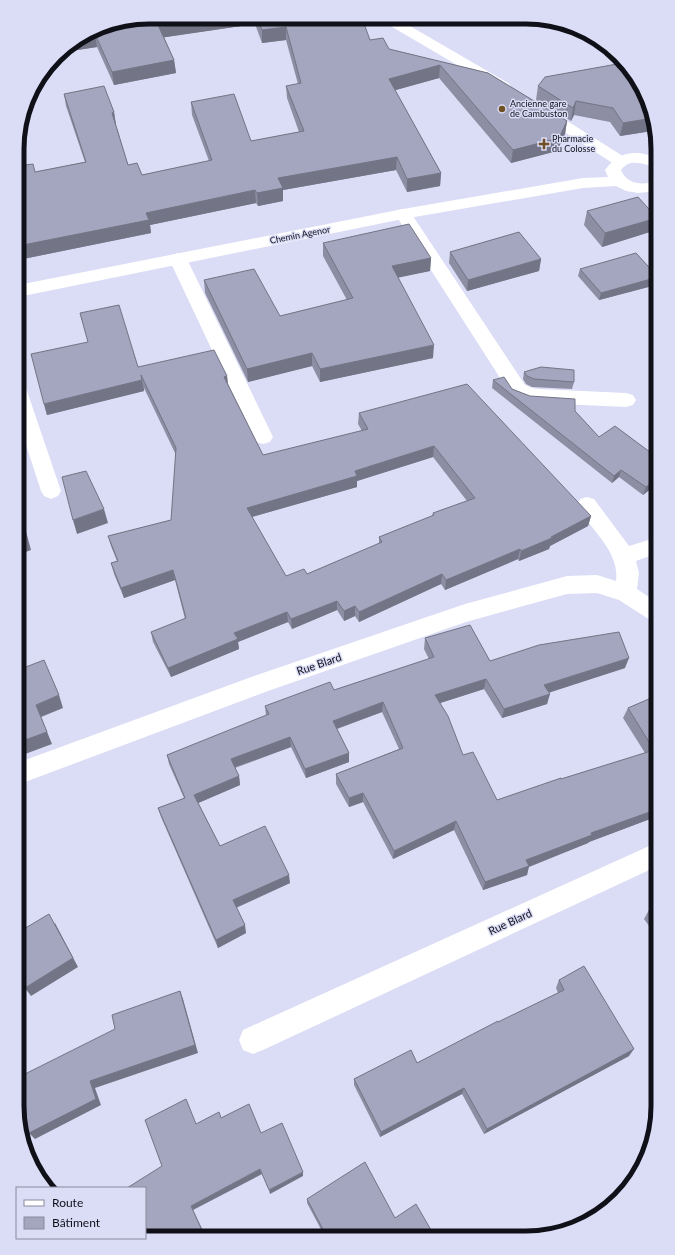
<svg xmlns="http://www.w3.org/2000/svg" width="675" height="1255" viewBox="0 0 675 1255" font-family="Lato,sans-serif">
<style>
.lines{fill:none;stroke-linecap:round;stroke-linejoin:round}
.minor{fill:#fff;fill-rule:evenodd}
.secondary{fill:#fff;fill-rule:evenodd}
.wall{fill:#8d8ea3;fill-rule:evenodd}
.shaded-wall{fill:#737485}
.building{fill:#a4a5be;stroke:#737485;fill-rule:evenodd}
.poi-dot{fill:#6f5125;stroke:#dbdcf6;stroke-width:1.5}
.labels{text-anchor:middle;stroke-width:3;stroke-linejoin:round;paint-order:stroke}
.far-poi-label{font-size:9px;fill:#101019;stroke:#dbdcf6;text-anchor:start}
.far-street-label{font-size:9px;fill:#101019;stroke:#dbdcf6}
.street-label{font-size:11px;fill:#101019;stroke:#dbdcf6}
.rim{fill:none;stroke:#101019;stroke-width:5}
</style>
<rect width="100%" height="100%" fill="#dbdcf6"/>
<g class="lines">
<path class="minor" d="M380,18L398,19L508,83L511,86L508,89L503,91L498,89L382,21Z
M540,105L545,107L626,158L628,161L626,164L620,166L614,164L535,113L532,110L535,107Z
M403,209L409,210L525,385L532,388L539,389L626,393L633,395L636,400L633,405L626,407L539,403L529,402L511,395L395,214L397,210Z
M178,253L184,255L187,259L273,437L270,442L263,444L256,442L253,437L169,259L172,255Z
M18,384L25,386L27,391L61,491L58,496L51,499L44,496L41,491L18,420Z
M587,497L594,499L629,546L658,537V553L636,561L639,573L637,589L658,603V623L650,620L619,600L597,593L567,594L466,622L268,691L17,785V763L254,676L465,604L567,576L597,575L616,581C620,551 590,530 577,505L580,499Z
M658,842V866L263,1050L253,1054L243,1050L239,1040L243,1030Z"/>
<path class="secondary" d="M640,153L658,157V168C645,165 631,157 621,170C628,186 644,185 658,181V191L638,193L626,191L616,186L583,188L403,219L18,297V285L403,209L583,178L608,177L605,170C614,157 624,152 640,153Z"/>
</g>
<path class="wall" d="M149,17L307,18L370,40L389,49L488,73L567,121L565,134L557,151L511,163L439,78L395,90L441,173L440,186L407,192L396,170L283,190V201L258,206L256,203L150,225L151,233L18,260V166L35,172L85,162L66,106L64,94L114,112L116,125L128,165L142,175L209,161L192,115L191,102L251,141L299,132L287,98L286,86L298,84L286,40L262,43L255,24L164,37L174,60L176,73L114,85L97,47L71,51L70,47H66L99,27Z
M598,43L613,50L636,85L633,86L652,113L654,124L652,131L620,136L610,122L574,115L571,121L536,100L538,86L616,64Z
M587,211L657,218L653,231L602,247L584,225Z
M323,243L431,258L430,271L398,277L433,358L320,382L312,366L248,382L205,293L204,280L280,316L347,300L323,256Z
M450,252L541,259L539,271L467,291L449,263Z
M580,269L658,277L656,285L599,300L578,276Z
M658,305V317L655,314Z
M80,313L138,367L227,376L228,384L263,455L362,431L358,424L359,413L591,516L588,526L550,546L549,549L519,561L518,559L445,590L441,584L359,622L355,616L344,621L337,610L292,629L288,622L238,642L239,649L171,677L153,642L151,632L185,619L175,580L124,598L114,574L111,563L117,561L111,546L108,536L171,520L176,455L144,388V391L47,415L44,404L88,342ZM433,457L467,501L433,513L432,516L379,537V544L307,574L286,576L252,517L357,487V481Z
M524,372L574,382L572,389L532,387L526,384L523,379Z
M493,380L512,389L530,396L575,411L599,437L658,458V483L643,495L619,477L612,483L492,388Z
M425,638L490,661L625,668L549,692L547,704L502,718L484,689L440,703L463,755L497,800L561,779L645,753L623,718L628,708L658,695V816L589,842L588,843L529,866L527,875L483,890L454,830L393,859L363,802L349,807L336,784V774L399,749L382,712L337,729L349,753V762L306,778L291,747L235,768L239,776L240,785L198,803L220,846L290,883L236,908L246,933L218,948L161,817L158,808L184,798L169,764L167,755L266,716L265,706L334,690L429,659L424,649Z
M658,906V938L644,919L649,910Z
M559,980L629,1056L484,1134L462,1094L380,1137L354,1085V1079L417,1063L558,993L556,988Z
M307,1199L395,1218L431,1230L429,1233L422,1238L325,1237L307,1203Z"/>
<path class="shaded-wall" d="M213,17L255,18V24L160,38L158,25Z
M286,27V40L262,43V30Z
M95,34L97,47L71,51L70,45L85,35Z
M174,60L176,73L114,85L112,72Z
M440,65L439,78L389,92V79Z
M634,81L636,85L633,86Z
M576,101L574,115L571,121L573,108Z
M114,112L116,125L114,126L112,113Z
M653,118L654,124L652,131L620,136L623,123Z
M567,121L565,134L557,151L511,163L513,150Z
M397,157L396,170L283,190V201L258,206L257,193L278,178Z
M441,173L440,186L407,192V179Z
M255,190L256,203L150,225L151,233L18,260V246L146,213Z
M657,218L653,231L602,247L605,233Z
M431,258L430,271L392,279V266Z
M541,259L539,271L467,291L468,280Z
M658,277L656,285L599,300L601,293Z
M434,345L433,358L320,382V369Z
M312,353V366L248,382L247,369Z
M227,376L228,387L224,377Z
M142,380L144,391L47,415L44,404Z
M434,446L433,457L357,481V487L248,518L247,508L355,471Z
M621,470L619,477L612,483L614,476Z
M658,478V483L643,495L646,487Z
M18,504L21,513L31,550L18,555Z
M104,509L108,523L77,534L73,520Z
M591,516L588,526L550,546L549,549L519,561L521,551L551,537Z
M520,549L518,559L445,590L446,580Z
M173,570L175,580L124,598L121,588Z
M442,574L441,584L359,622V612Z
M337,601V610L292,629L291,619Z
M355,606V616L344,621V611Z
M287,612L288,622L238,642L239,649L171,677L168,668L234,633Z
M629,658L625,668L542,695L544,685Z
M486,679L484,689L434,705L435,695Z
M550,694L547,704L502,718L504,709Z
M59,695L63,708L41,717L52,744L17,757V743L36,705Z
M383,702L382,712L333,730V721Z
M290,737L291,747L232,768L231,759Z
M349,753V762L306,778L305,769Z
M239,776L240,785L196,804L194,795Z
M363,793V802L349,807V798Z
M658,809V816L589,842L588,843L529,867V866L527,875L483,890L485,882L526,860L591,833Z
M456,821L454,830L393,859L394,851Z
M289,875L290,883L235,908L233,900Z
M55,923L78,967L31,996L25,988Z
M245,925L246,933L218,948L216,940Z
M180,991L183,999L198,1053L95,1088L101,1105L35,1139L29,1133L90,1081Z
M634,1049L629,1056L484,1134L487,1129Z
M464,1088L462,1094L380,1137L381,1132Z
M260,1169L262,1174L193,1210L206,1237H205L191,1206Z
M303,1172V1176L270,1194L269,1190Z
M431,1230L429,1233L422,1238H419Z"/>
<path class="building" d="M149,17H213L158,25L174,60L112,72L95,34L85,35L99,27Z
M257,18H362L370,40L383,38L389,49L488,73L567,121L559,138L513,150L440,65L389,79L441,173L407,179L397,157L278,178L283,188L257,193L255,190L146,213L149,220L18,246V166L33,164L35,172L86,162L64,94L104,86L114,112L112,113L128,165L137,163L142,175L212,160L191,102L234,94L251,141L304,131L286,86L301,83L286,27L262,30Z
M617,64L652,113L653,118L623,123L613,108L576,101L573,108L538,86L545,77Z
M638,197L657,218L605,233L587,211Z
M409,224L431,258L392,266L434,345L320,369L312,353L247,369L204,280L254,269L280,316L353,298L323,243Z
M519,232L541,259L468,280L450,252Z
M636,253L658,277L601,293L580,269Z
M119,305L138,367L214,350L227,376L224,377L263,455L368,429L359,413L467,384L591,516L551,537L552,538L521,551L520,549L446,580L442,574L359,612L355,606L344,611L337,601L291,619L287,612L234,633L238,639L168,668L151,632L186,618L173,570L121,588L111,563L118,561L108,536L171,520L176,448L141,375L142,380L44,404L31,354L88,342L80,313ZM434,446L475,498L433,513L434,515L379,537L382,542L307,574L304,569L286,576L247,508L357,476L355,471Z
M541,367L574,370V382L534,379L527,376L524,372Z
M504,377L512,389L530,396L575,399V411L599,437L615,426L658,458V478L646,487L621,470L614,476L493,380Z
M86,471L104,509L73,520L62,477Z
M18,504L27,540L18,543Z
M470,625L490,661L539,645L619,632L629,658L544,685L550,694L504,709L486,679L435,695L448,716L463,755L473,752L497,800L561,778V779L654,750L628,708L658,695V809L591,833L592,835L526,860L529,866L485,882L456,821L394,851L363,793L349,798L336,774L403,748L383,702L333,721L349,753L305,769L290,737L231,759L239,776L194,795L220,846L265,826L289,875L233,900L245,925L216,940L158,808L185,798L167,755L269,714L265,706L330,682L334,690L434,657L425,638Z
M44,660L59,695L36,705L47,732L17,743L18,670Z
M658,906V922L649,910Z
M49,914L73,958L25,988L17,973V933Z
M584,966L634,1049L487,1129L464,1088L381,1132L354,1079L411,1050L417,1063L498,1021V1022L564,990L559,980Z
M180,991L195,1045L90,1081L96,1099L29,1133L17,1094V1078L115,1029L112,1015Z
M186,1099L196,1124L219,1112L221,1118L249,1104L261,1133L282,1123L303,1172L269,1190L260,1169L191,1206L205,1237H145V1188H127L162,1166L145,1120Z
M365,1162L395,1218L416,1204L431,1230L419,1238L327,1237L307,1199Z"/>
<g class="poi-dot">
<circle cx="502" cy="109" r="4"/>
<path d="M542 138h4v4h4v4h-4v4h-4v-4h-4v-4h4z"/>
</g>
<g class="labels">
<g class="far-poi-label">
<text x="510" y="107">Ancienne gare<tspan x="510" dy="10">de Cambuston</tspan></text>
<text x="552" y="142">Pharmacie<tspan x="552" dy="10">du Colosse</tspan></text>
</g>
<g class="far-street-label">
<text transform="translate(300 235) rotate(-11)" y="3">Chemin Agenor</text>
</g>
<g class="street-label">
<text transform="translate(319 664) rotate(-19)" y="4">Rue Blard</text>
<text transform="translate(510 922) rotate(-25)" y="4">Rue Blard</text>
</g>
</g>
<path d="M0 0H675V1255H0ZM149 24H526A125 125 0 0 1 651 149V1106A125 125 0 0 1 526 1231H149A125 125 0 0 1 24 1106V149A125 125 0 0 1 149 24Z" fill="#dbdcf6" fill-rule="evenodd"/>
<path class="rim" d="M149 24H526A125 125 0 0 1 651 149V1106A125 125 0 0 1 526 1231H149A125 125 0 0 1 24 1106V149A125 125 0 0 1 149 24Z"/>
<rect x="16" y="1187" width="130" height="52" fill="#dbdcf6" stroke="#8a8a9e"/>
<rect x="24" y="1200" width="20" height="6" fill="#ffffff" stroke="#8a8a9e"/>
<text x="52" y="1207" font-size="12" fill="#101019">Route</text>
<rect x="24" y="1217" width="20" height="12" fill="#a4a5be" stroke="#8a8a9e"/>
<text x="52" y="1227" font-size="12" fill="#101019">Bâtiment</text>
</svg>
